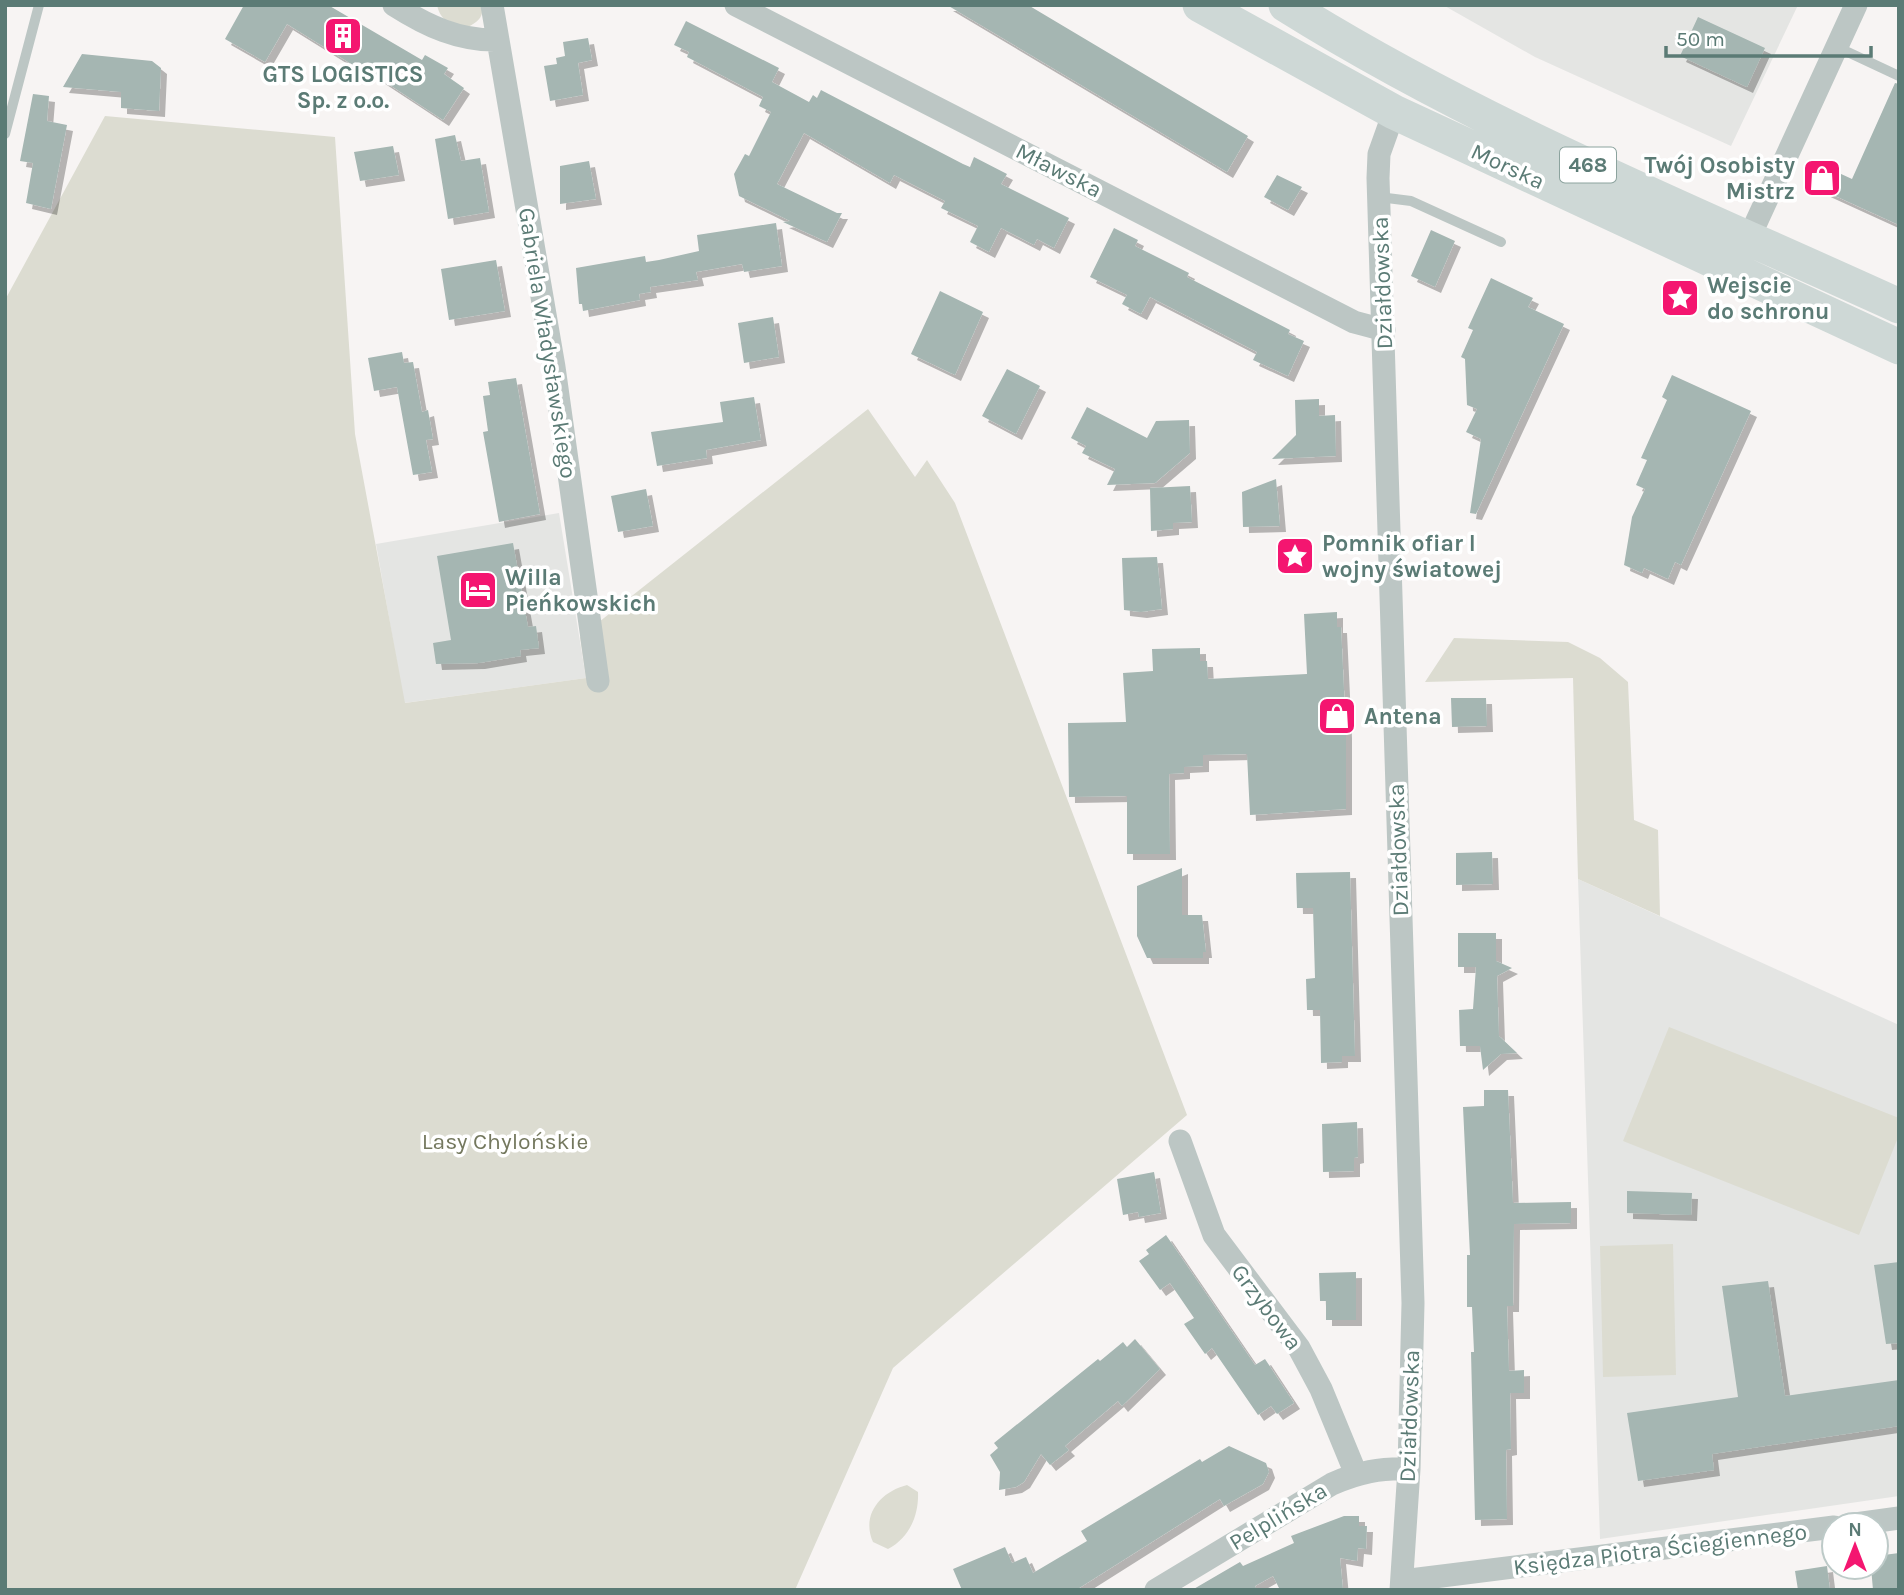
<svg xmlns="http://www.w3.org/2000/svg" width="1904" height="1595" viewBox="0 0 1904 1595" font-family="Karla,sans-serif">
<style>
.built{fill:#e4e5e3}
.green{fill:#dcdcd1}
.building{fill:#a5b6b2;filter:url(#shadow)}
.lines{fill:none;stroke-linecap:round;stroke-linejoin:round}
.service{stroke:#bcc6c4;stroke-width:10}
.minor{stroke:#bcc6c4;stroke-width:23}
.primary{stroke:#ced8d6;stroke-width:35}
.labels{text-anchor:middle;stroke-width:7;stroke-linejoin:round;paint-order:stroke}
.shield{fill:#fff;stroke:#8ca39e;stroke-width:2}
.shield-label{font-size:21px;font-weight:bold;fill:#5b7b75}
.poi-label{font-size:23px;font-weight:bold;fill:#5b7b75;stroke:#fff;text-anchor:start}
.street-label{font-size:23px;fill:#5b7b75;stroke:#fff}
.park-label{font-size:23px;fill:#74785e;stroke:#fff}
</style>
<defs>
<filter id="shadow"><feDropShadow dx="6" dy="6" stdDeviation="0" flood-color="#0004"/></filter>
</defs>
<rect width="100%" height="100%" fill="#f7f4f3"/>
<path class="built" d="M1443,5H1798L1731,146L1535,57Z
M559,513L586,678L404,703L376,544Z
M1578,879L1899,1025V1496L1600,1539Z"/>
<path class="green" d="M437,5H482C484,17 478,22 468,27C452,24 441,23 437,5Z
M105,116L335,137L355,434L405,703L586,678L580,637L868,409L915,477L927,460L955,503L1187,1115L893,1368L795,1590H5V300Z
M1454,638L1568,642L1600,658L1628,682L1634,820L1658,830L1660,916L1578,879L1573,678L1425,682Z
M1669,1027L1899,1118V1135L1859,1235L1623,1141Z
M1673,1244L1676,1375L1603,1377L1600,1246Z
M907,1485L918,1492C919,1516 909,1538 888,1549L873,1542C861,1515 880,1492 907,1485Z"/>
<path class="building" d="M244,5H328L422,60L425,55L448,68L444,74L464,88L443,120L355,62L353,65L287,24L265,62L225,39Z
M947,5H1028L1248,136L1227,172Z
M1698,17L1765,48L1747,87L1680,56Z
M686,21L779,68L772,82L809,102L813,95L817,98L821,90L963,164L970,167L974,157L1007,174L1001,184L1069,218L1054,248L1037,239L1034,245L1001,228L989,252L970,242L978,226L941,208L945,201L894,175L890,183L804,133L777,184L837,213H842L827,242L783,222L790,221L739,196L734,174L745,154L749,156L771,112L759,106L763,97L687,57L689,52L674,45Z
M588,38L592,60L578,63L583,95L550,101L544,66L557,64L556,58L565,56L563,42Z
M82,54L152,61L161,68L159,111L121,108V92L63,87Z
M1895,83L1899,84V225L1807,183L1815,162L1852,179Z
M33,94L49,96L47,121L67,125L51,209L26,203L33,163L20,161Z
M455,135L461,161L480,158L489,212L448,219L435,139Z
M393,146L399,175L360,181L354,152Z
M589,161L596,199L560,204V166Z
M1277,175L1302,187L1288,210L1264,197Z
M776,223L782,266L744,272L742,264L696,272L698,280L650,287L651,292L639,294L640,300L583,311L582,304H579L576,268L645,256L646,262L659,260L699,251L697,235Z
M1114,228L1138,240L1135,246L1189,273L1187,277L1290,330L1288,334L1304,341L1288,376L1253,360L1257,352L1150,297L1141,314L1122,304L1127,295L1090,277Z
M1431,230L1455,241L1435,287L1411,276Z
M496,260L505,311L449,320L441,269Z
M1491,278L1533,298L1528,307L1564,324L1476,514L1470,513L1481,439L1466,432L1477,409L1467,405L1465,359L1461,357L1473,330L1468,328Z
M940,291L983,312L955,375L911,354Z
M773,317L779,357L744,363L738,323Z
M402,352L404,363L413,362L422,412L428,410L433,439L426,440L432,472L413,475L397,387L374,391L368,358Z
M1007,369L1040,386L1016,434L982,416Z
M1672,375L1751,411L1681,565L1675,562L1668,579L1644,568L1642,573L1624,565L1632,517L1645,489L1636,485L1647,460L1641,458L1667,400L1662,397Z
M516,378L540,514L499,522L483,432L488,431L483,396L490,395L488,382Z
M754,397L761,440L706,450L707,458L657,466L651,432L723,422L720,402Z
M1319,399V416L1335,415L1336,456L1272,459L1296,435L1295,400Z
M1087,407L1147,438L1156,421L1189,420L1190,453L1155,483L1107,485L1115,469L1082,453L1086,446L1071,438Z
M1276,479L1280,526L1243,527L1242,492Z
M1190,486L1192,522L1173,523V529L1151,531L1150,488Z
M646,489L653,526L618,532L611,496Z
M513,543L528,627L536,626L539,648L520,650L521,656L479,663L436,664L433,643L451,640L437,556Z
M1157,557L1162,609L1141,612L1124,610L1122,558Z
M1337,612V627H1341L1346,732V809L1250,815L1247,754L1203,755V766L1184,767V773L1169,774L1170,854H1127V796L1069,797L1068,723L1126,722L1123,673L1153,671L1152,649L1200,648V661H1207L1208,679L1307,674L1304,614Z
M1451,698H1486L1487,726L1452,727Z
M1492,852L1493,884L1456,885V853Z
M1182,868V915H1202L1206,952H1203V958H1147L1137,936V886Z
M1350,872L1355,1056H1342V1062L1321,1063L1320,1010H1307L1306,979L1315,978L1313,908H1297L1296,873Z
M1458,933H1496V961L1512,968L1497,976L1499,1036L1517,1053L1501,1054L1483,1070L1480,1046H1460L1459,1010L1473,1009L1476,967H1458Z
M1484,1090H1508L1513,1203L1571,1202V1223L1514,1224L1513,1306H1507L1509,1371L1524,1370V1393H1510L1511,1449L1506,1450L1507,1519L1475,1520L1471,1352H1474L1472,1307H1467V1255H1470L1463,1107L1484,1106Z
M1357,1122L1358,1157L1354,1158V1171L1323,1172L1322,1124Z
M1154,1172L1161,1213L1139,1217L1138,1212L1123,1215L1117,1179Z
M1627,1191L1692,1193L1691,1215L1627,1213Z
M1166,1235L1255,1365L1265,1359L1294,1403L1277,1414L1271,1406L1258,1415L1212,1348L1205,1354L1184,1324L1194,1318L1170,1283L1160,1290L1139,1261L1149,1254L1146,1250Z
M1899,1262V1343L1886,1344L1874,1265Z
M1356,1272V1320H1326V1301H1320L1319,1273Z
M1768,1281L1785,1396L1899,1380V1426L1712,1454L1714,1470L1638,1481L1627,1413L1738,1397L1722,1286Z
M1135,1339L1160,1369L1122,1406L1118,1401L1065,1446L1069,1450L1050,1465L1041,1454L1024,1482L1016,1487L999,1490L1000,1472L990,1455L998,1448L994,1443L1098,1359L1100,1361L1123,1342L1127,1347Z
M1229,1446L1266,1463L1269,1472L1263,1484L1224,1506L1220,1499L1076,1590H962L953,1569L1005,1547L1012,1563L1026,1557L1033,1573L1087,1541L1081,1531L1200,1459L1202,1462Z
M1344,1516H1359V1526H1367L1366,1549L1358,1548L1357,1561L1340,1558L1343,1590H1280L1273,1576L1255,1586L1257,1590H1192L1240,1562L1243,1566L1294,1543L1291,1536Z
M1899,1553V1590H1873L1871,1567H1876V1556Z
M1827,1566L1830,1590H1798L1795,1571Z"/>
<g class="lines">
<path class="service" d="M1837,47L1899,76
M5,134L39,5
M1379,197L1411,201L1501,242"/>
<path class="minor" d="M394,5C427,26 459,41 498,40
M492,5L554,367L598,681
M736,5L1354,322L1384,330
M1394,112L1379,154L1378,178L1413,1303L1409,1469L1401,1590
M1749,238L1856,5
M1180,1141L1214,1235L1299,1348L1321,1389L1356,1474
M1848,1525L1899,1518
M1402,1581L1834,1527
M1156,1590L1332,1484C1359,1472 1380,1468 1409,1469"/>
<path class="primary" d="M1200,5L1394,112L1899,347
M1286,5C1479,126 1693,212 1899,306"/>
</g>
<defs>
<symbol id="building-square" viewBox="-11 -11 22 22"><rect x="-9" y="-9" width="18" height="18" rx="4" fill="#f41670" stroke="#fff"/><path d="M-4-6H4V6H1V3H-1V6H-4ZM-2.5-4.3h1.7v1.8h-1.7ZM.8-4.3h1.7v1.8H.8ZM-2.5-1h1.7V.8h-1.7ZM.8-1h1.7V.8H.8Z" fill="#fff"/></symbol>
<symbol id="shop-square" viewBox="-11 -11 22 22"><rect x="-9" y="-9" width="18" height="18" rx="4" fill="#f41670" stroke="#fff"/><path d="M-5-2.5h2.3a2.7 3.5 0 0 1 5.4 0H5L5.5 6h-11ZM-1.5-2.5h3a1.5 2.3 0 0 0-3 0Z" fill="#fff"/></symbol>
<symbol id="sight-square" viewBox="-11 -11 22 22"><rect x="-9" y="-9" width="18" height="18" rx="4" fill="#f41670" stroke="#fff"/><path d="M0-6L1.8-2.2L6-1.7L2.9 1.2L3.7 5.4L0 3.3L-3.7 5.4L-2.9 1.2L-6-1.7L-1.8-2.2Z" fill="#fff"/></symbol>
<symbol id="hotel-square" viewBox="-11 -11 22 22"><rect x="-9" y="-9" width="18" height="18" rx="4" fill="#f41670" stroke="#fff"/><path d="M-6-4.5h1.5V1H6V5H4.5V3h-9V5H-6ZM-4 0a1.8 1.8 0 1 1 3.6 0ZM.5 0V-2.5h3Q6-2.5 6 0Z" fill="#fff"/></symbol>
</defs>
<g fill-rule="evenodd">
<use href="#building-square" x="321" y="14" width="44" height="44"/>
<use href="#shop-square" x="1800" y="156" width="44" height="44"/>
<use href="#sight-square" x="1658" y="276" width="44" height="44"/>
<use href="#sight-square" x="1273" y="534" width="44" height="44"/>
<use href="#hotel-square" x="456" y="568" width="44" height="44"/>
<use href="#shop-square" x="1315" y="694" width="44" height="44"/>
</g>
<g class="labels">
<rect class="shield" x="1560" y="147.5" width="56" height="35" rx="5"/>
<g class="shield-label">
<text x="1588" y="172">468</text>
</g>
<g class="poi-label">
<text x="343" y="82" text-anchor="middle">GTS LOGISTICS<tspan x="343" dy="26">Sp. z o.o.</tspan></text>
<text x="1795" y="173" text-anchor="end">Twój Osobisty<tspan x="1795" dy="26">Mistrz</tspan></text>
<text x="1707" y="293">Wejscie<tspan x="1707" dy="26">do schronu</tspan></text>
<text x="1322" y="551">Pomnik ofiar I<tspan x="1322" dy="26">wojny światowej</tspan></text>
<text x="505" y="585">Willa<tspan x="505" dy="26">Pieńkowskich</tspan></text>
<text x="1364" y="724">Antena</text>
</g>
<g class="street-label">
<text transform="translate(1508 166) rotate(25)" y="8">Morska</text>
<text transform="translate(1059 170) rotate(27)" y="8">Mławska</text>
<text transform="translate(1382 283) rotate(-92)" y="8">Działdowska</text>
<text transform="translate(548 343) rotate(81)" y="8">Gabriela Władysławskiego</text>
<text transform="translate(1398 850) rotate(-92)" y="8">Działdowska</text>
<text transform="translate(1267 1307) rotate(53)" y="8">Grzybowa</text>
<text transform="translate(1409 1416) rotate(-88)" y="8">Działdowska</text>
<text transform="translate(1278 1516) rotate(-31)" y="8">Pelplińska</text>
<text transform="translate(1660 1549) rotate(-7)" y="8">Księdza Piotra Ściegiennego</text>
</g>
<g class="park-label">
<text x="505" y="1149">Lasy Chylońskie</text>
</g>
</g>
<rect width="1904" height="1595" fill="none" stroke="#5b7b75" stroke-width="14"/>
<g transform="translate(1855 1546)"><circle r="33" fill="#ffffff" stroke="#bdcac8" stroke-width="2"/>
<path d="M0-5L12 26L0 18L-12 26Z" fill="#f41670"/>
<text y="-10" font-size="19" font-weight="bold" text-anchor="middle" fill="#5b7b75">N</text>
</g>
<path d="M1666 46v10h205v-10" fill="none" stroke="#5b7b75" stroke-width="3.5"/>
<text x="1676" y="46" font-size="21" fill="#5b7b75" stroke="#ffffff" stroke-width="5" paint-order="stroke">50 m</text>
</svg>
